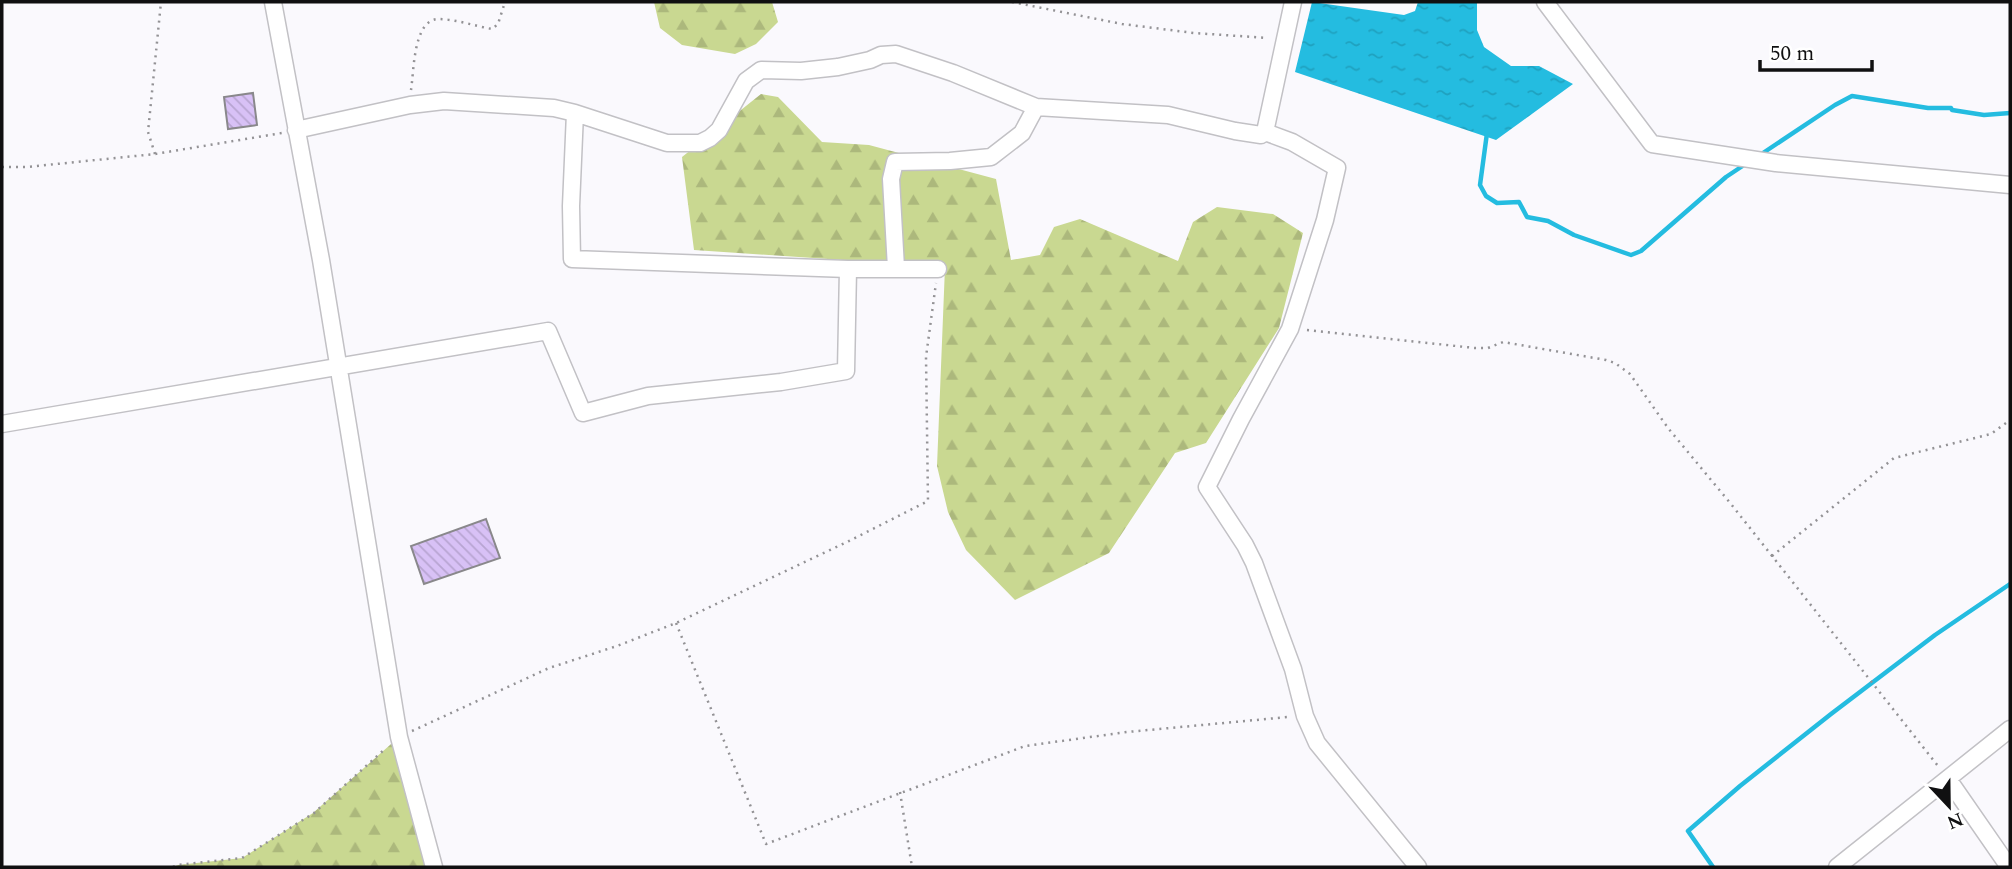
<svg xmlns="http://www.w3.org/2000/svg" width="2012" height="869" viewBox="0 0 2012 869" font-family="Spectral,serif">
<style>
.forest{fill:url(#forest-firs)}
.water{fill:url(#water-ripples)}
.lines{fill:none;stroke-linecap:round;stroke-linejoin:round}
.stream{stroke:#24bce0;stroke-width:4.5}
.building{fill:url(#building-back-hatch);stroke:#89888b;stroke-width:2}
.minor-casing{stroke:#c2c1c5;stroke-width:19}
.path{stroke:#939295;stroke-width:2.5;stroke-dasharray:2 5;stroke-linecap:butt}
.minor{stroke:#fff;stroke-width:16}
</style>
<defs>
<pattern id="forest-firs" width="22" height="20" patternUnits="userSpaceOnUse" patternTransform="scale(1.75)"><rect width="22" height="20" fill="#c9d891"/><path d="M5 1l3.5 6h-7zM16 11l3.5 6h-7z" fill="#acb87c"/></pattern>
<pattern id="water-ripples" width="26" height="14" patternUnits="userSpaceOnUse" patternTransform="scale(1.75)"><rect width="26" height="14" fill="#24bce0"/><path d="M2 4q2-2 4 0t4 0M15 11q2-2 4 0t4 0" fill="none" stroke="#1fa1bf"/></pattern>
<pattern id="building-back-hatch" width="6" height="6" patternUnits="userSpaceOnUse" patternTransform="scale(1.75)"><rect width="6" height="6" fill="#d8c1f6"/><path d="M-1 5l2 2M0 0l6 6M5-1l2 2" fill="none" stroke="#b8a5d2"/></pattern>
</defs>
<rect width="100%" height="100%" fill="#faf9fd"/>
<path class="forest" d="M654,2H772L778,22L756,44L735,54L682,45L660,28Z
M761,94L778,97L822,142L869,145L996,179L1011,260L1040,255L1054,227L1080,219L1178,261L1193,222L1217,207L1273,214L1303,233L1279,328L1206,443L1175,453L1109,553L1015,600L966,550L948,512L937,466L945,267L694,250L682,157Z
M399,737L434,867H173L178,865L242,858L313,813Z"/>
<path class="water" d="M1312,2L1404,15L1415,11L1418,2H1477V30L1484,47L1511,66H1539L1573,84L1496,140L1295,72Z"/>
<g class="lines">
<path class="stream" d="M1487,133L1480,185L1486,196L1497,203L1519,202L1527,217L1548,221L1574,235L1631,255L1641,251L1726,177L1747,163
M1760,155L1835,105L1852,96L1928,108H1951L1952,110L1984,115L2010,113
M1713,867L1688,831L1740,786L1831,714L1935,635L2010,584"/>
</g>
<path class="building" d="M253,93L257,125L228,129L224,97Z
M486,519L500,558L424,584L411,546Z"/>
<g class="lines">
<defs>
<path id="minor" d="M273,2L321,260L399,737L434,867
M1545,2L1652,144L1776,163L2010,185
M575,113L571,206L572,259L848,269H938
M296,130L410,105L444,101L554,108L575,113L667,143H700L710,138L719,130L746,81L761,70L801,71L838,67L870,60L881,55L896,54L953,73L1036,107L1168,115L1235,131L1261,135L1265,132L1292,142L1337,168L1325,220L1290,329L1241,419L1207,487L1245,545L1254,563L1293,669L1305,716L1317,743L1418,867
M1265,132L1293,2
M896,268L891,179L895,162L950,161L991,157L1022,133L1036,107
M2,424L548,331L583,413L648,396L781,382L846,371L848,269
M1948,779L2009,867
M1837,867L2010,729"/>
</defs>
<use href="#minor" class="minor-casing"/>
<path class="path" d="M1012,2L1122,24L1194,33L1268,38
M411,90C414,72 413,20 438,19C455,19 475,26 492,29L498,24L505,2
M155,154L148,132L161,2
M2,167H27L155,154L282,133
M1307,330L1475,348H1488L1503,342L1606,360L1615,363L1630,374L1668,428L1731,504L1938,766
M1772,556L1894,458L1991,434L2010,420
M676,623L766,844L1025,746L1127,732L1288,717
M412,731L549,668L617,646L676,623L849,541L928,501L926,357L936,283
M900,792L912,867
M173,867L178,865L242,858L314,813L386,748"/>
<use href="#minor" class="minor"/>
</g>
<rect width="2012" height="869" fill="none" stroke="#101011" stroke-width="7"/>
<g transform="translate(1949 806) rotate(158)" stroke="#ffffff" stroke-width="5" paint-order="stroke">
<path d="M0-5L12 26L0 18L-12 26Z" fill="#101011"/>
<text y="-10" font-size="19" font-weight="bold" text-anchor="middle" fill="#101011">N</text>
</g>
<path d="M1760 60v10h112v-10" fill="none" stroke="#101011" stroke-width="3.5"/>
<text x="1770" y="60" font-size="21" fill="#101011" stroke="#ffffff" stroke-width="5" paint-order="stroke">50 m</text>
</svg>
